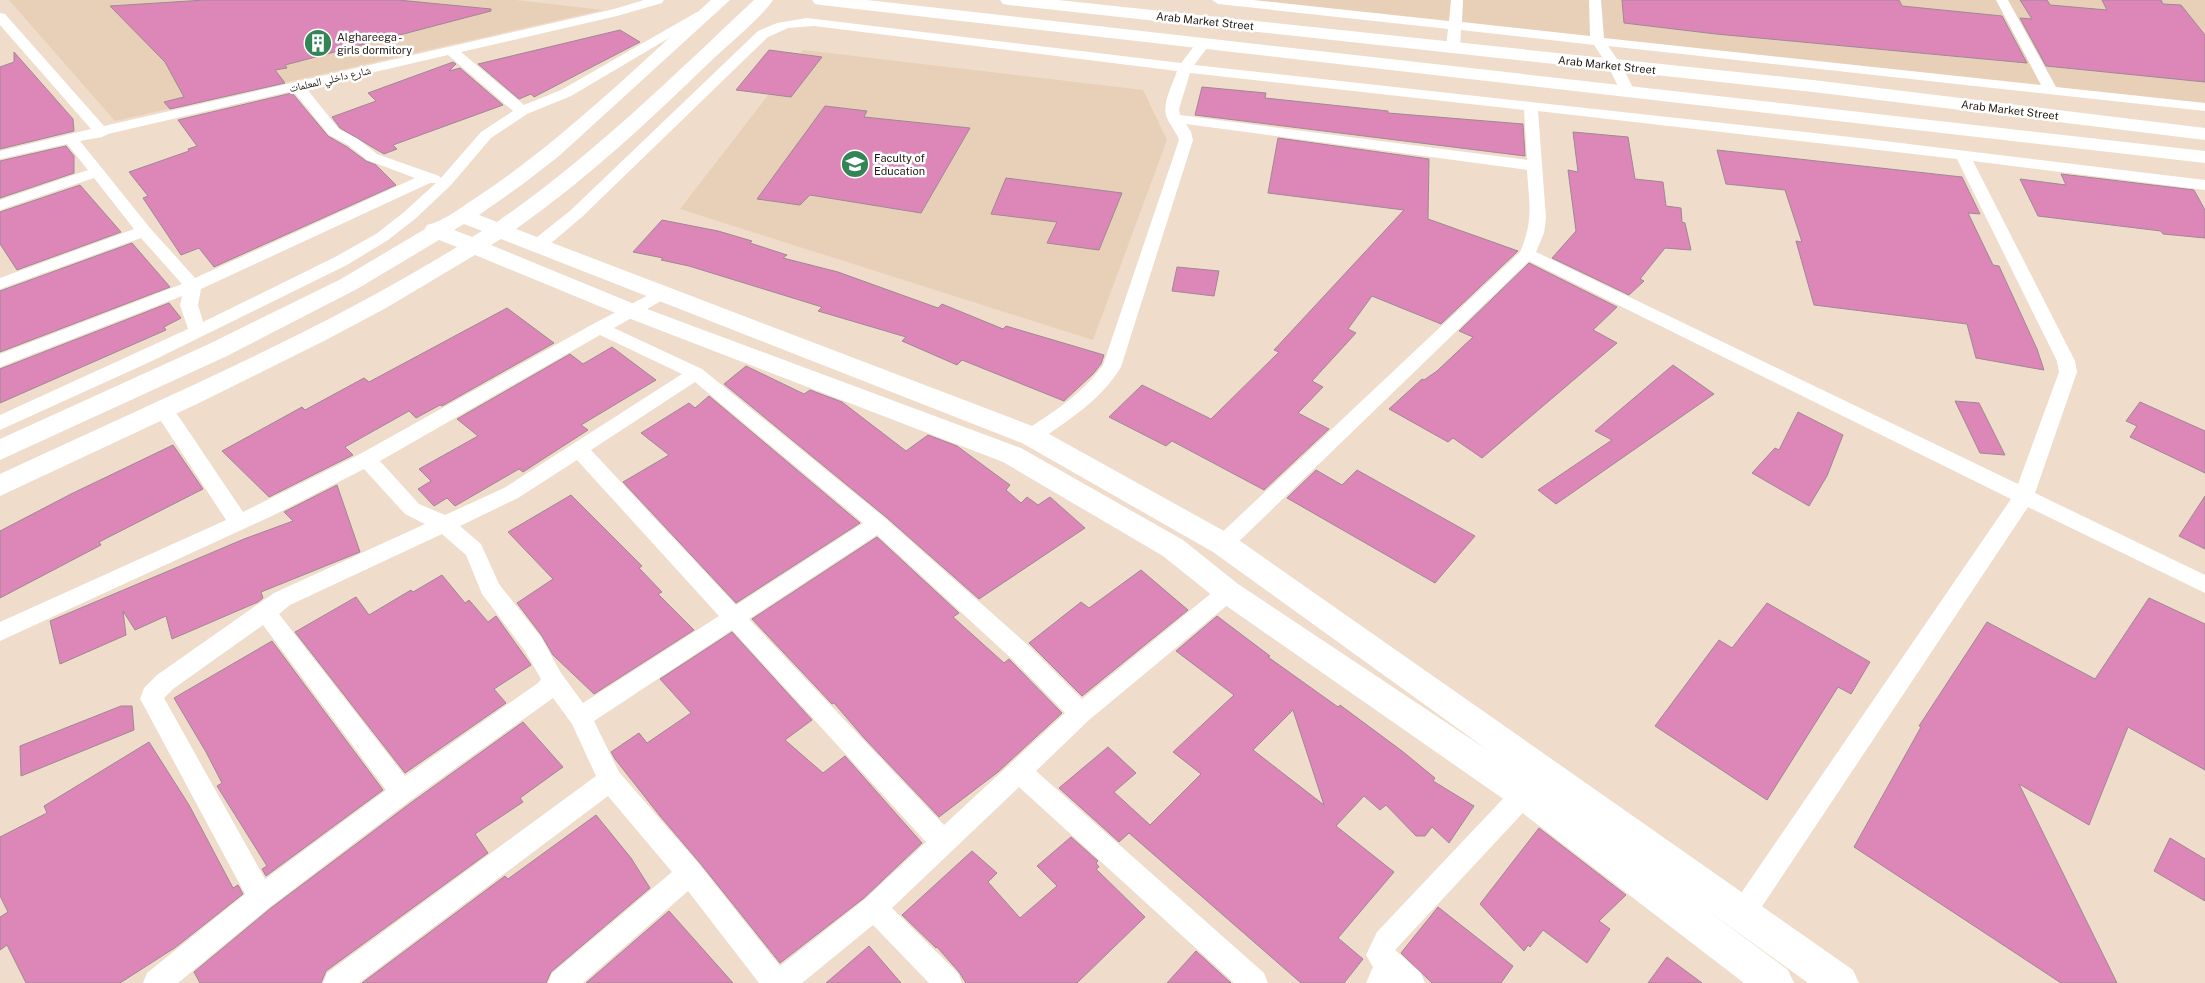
<svg xmlns="http://www.w3.org/2000/svg" width="2205" height="983" viewBox="0 0 2205 983" font-family="'Public Sans','Noto Naskh Arabic',sans-serif">
<style>
.built{fill:#e8cfb8}
.building{fill:#dc87b8;stroke:#9e8894;fill-rule:evenodd}
.lines{fill:none;stroke-linecap:round;stroke-linejoin:round}
.street{fill:#fff;fill-rule:evenodd}
.secondary{fill:#fff;fill-rule:evenodd}
.labels{text-anchor:middle;stroke-width:5;stroke-linejoin:round;paint-order:stroke}
.far-street-label{font-size:11px;fill:#221b14;stroke:#fff}
.far-poi-label{font-size:11px;fill:#221b14;stroke:#fff;text-anchor:start}
</style>
<rect width="100%" height="100%" fill="#efdcca"/>
<path class="built" d="M9,0H515L603,10L115,121Z
M1218,0H2205V107Z
M803,50L1143,90L1167,140L1093,340L680,209Z"/>
<path class="building" d="M205,0H398L491,9V11L285,65L287,68L275,70L285,83L170,109L164,102L184,97L165,62L110,6Z
M1622,0H1899L1902,6L2002,16L2027,63L1716,34L1624,23Z
M2020,0H2047L2050,5L2107,10L2102,0H2161L2163,4L2181,5L2205,35V82L2046,66L2020,18L2032,19Z
M620,30L640,42L534,97L531,94L519,99L478,64Z
M769,50L822,57L791,97L736,90Z
M14,52L73,119L74,131L0,149V67L14,62Z
M453,62L456,64L449,71L460,68L503,105L393,145L397,149L384,154L340,128L332,117L376,101L368,93Z
M1202,87L1266,93L1265,98L1388,111V113L1523,124L1525,156L1195,115Z
M292,93L328,136L347,147L366,161L376,165L396,185L214,267L199,248L181,255L143,198L148,196L129,172L189,151L188,149L197,146L178,120Z
M825,106L867,111L864,117L970,128L921,213L810,195L800,205L757,199Z
M1573,132L1628,137L1635,179L1663,182L1666,206L1681,208L1682,222L1685,223L1691,250L1665,248L1640,279L1644,281L1629,295L1552,258L1576,231L1568,170L1578,172Z
M1278,138L1429,159L1428,219L1518,251L1441,324L1372,296L1348,329L1356,333L1312,381L1323,387L1298,413L1329,429L1264,490L1172,441L1166,446L1109,417L1142,385L1211,419L1279,352L1274,350L1404,210L1268,193Z
M66,146L74,156V173L0,198V161Z
M1717,150L1962,177L1980,214L1968,213L1993,265L1999,266L2037,349L2044,370L1976,358L1967,324L1814,305L1796,241L1802,242L1785,190L1726,184Z
M2061,174L2194,190L2205,210V238L2163,234L2161,231L2038,216L2020,179L2066,185Z
M1006,178L1122,193L1099,250L1047,243L1057,222L991,214Z
M80,185L121,232L17,270L0,244V212Z
M662,220L718,231L752,241L750,243L787,255L783,258L838,272L938,308L942,304L1003,329L1006,326L1104,355L1101,364L1093,374L1064,401L962,360L957,365L902,341L906,337L818,311L822,307L689,266L661,260L663,258L633,252Z
M132,243L170,287L0,352V291Z
M1529,263L1617,307L1593,330L1617,343L1482,458L1453,438L1448,442L1389,409L1422,379L1424,380L1437,371L1473,337L1459,331Z
M1177,267L1219,271L1214,296L1172,291Z
M169,303L181,318L164,327L166,330L0,403V369Z
M507,308L554,343L442,406L440,405L416,418L409,411L345,447L353,455L269,497L222,451L302,407L305,410L364,378L369,382Z
M612,347L656,380L581,425L588,430L523,472L519,469L455,506L447,498L434,506L418,489L431,481L419,469L478,436L457,419L570,354L583,364Z
M1673,365L1714,394L1556,504L1538,490L1612,440L1595,431Z
M746,366L804,394L810,390L842,402L906,451L928,435L957,446L1010,485L1006,490L1021,503L1027,497L1038,505L1050,497L1085,528L979,599L886,517L724,384Z
M709,396L860,523L736,603L623,482L669,455L641,433L689,403L695,408Z
M1955,401L1979,403L2005,455L1980,453Z
M2140,402L2205,431V473L2130,437L2137,426L2126,421Z
M1798,412L1843,435L1827,476L1809,506L1752,473L1775,448L1779,450Z
M173,445L203,489L99,542L101,545L0,598V531L71,494Z
M1316,470L1342,485L1357,470L1475,536L1435,583L1287,498Z
M337,485L360,552L261,592L263,598L258,602L172,639L166,616L135,630L123,611L126,635L60,664L50,621L244,539L293,521L284,512Z
M571,495L642,566L639,568L662,592L658,594L694,630L594,694L553,655L542,636L517,603L553,579L508,532Z
M2205,496V549L2179,536Z
M877,537L959,613L953,617L1004,663L1009,659L1062,713L998,772L939,817L865,739L834,703L832,704L752,619Z
M1141,570L1188,610L1082,696L1029,643L1081,602L1089,608Z
M442,575L465,603L469,600L488,622L496,616L531,665L494,689L506,703L405,773L295,632L356,597L369,615L411,590L413,592Z
M2149,598L2205,624V770L2128,727L2089,825L2019,784L2117,983H2061L1854,847L1921,727L1919,726L1987,622L2095,679Z
M1767,603L1870,662L1851,694L1838,687L1767,800L1655,726L1719,640L1732,648Z
M1217,616L1270,656L1268,657L1338,707L1340,705L1402,751L1435,778L1433,781L1474,806L1449,843L1432,827L1425,836H1416L1386,805L1380,810L1364,796L1336,826L1394,872L1338,938L1363,959L1344,983H1301L1129,833L1119,842L1059,788L1108,747L1136,773L1114,792L1150,825L1201,774L1173,752L1234,695L1176,651ZM1293,710L1324,805L1253,750Z
M732,632L812,720L785,740L823,773L845,756L922,843L864,898L780,963L700,863L660,816L615,759L611,752L639,733L647,743L691,713L660,679Z
M272,641L383,790L266,876L262,869L267,866L217,786L222,783L206,752L174,698Z
M121,706H132L134,730L21,776L20,746Z
M523,722L563,767L520,798L523,802L475,834L488,853L326,971L321,983H200L194,972L271,908L412,802Z
M149,742L189,805L233,888L238,885L243,894L176,947L120,983H26L7,945L0,950V917L8,912L0,896V837L47,813L44,806Z
M596,815L631,858L650,888L551,972L546,983H362L505,876L508,879Z
M1539,828L1626,895L1599,921L1610,929L1587,963L1543,930L1530,947L1528,945L1524,951L1480,904Z
M1071,837L1098,861L1096,863L1099,867L1096,869L1145,917L1077,983H966L959,972L937,947L936,948L902,915L972,851L997,873L988,882L1020,918L1057,886L1037,866Z
M2170,838L2205,859V901L2154,871Z
M1438,907L1513,966L1501,983H1432L1401,953Z
M669,911L733,983H586Z
M869,946L901,983H826Z
M1196,951L1231,983H1167Z
M1667,957L1702,983H1648Z"/>
<g class="lines">
<path class="street" d="M644,0H664L662,3L617,16L461,52L524,105L561,90L697,12H707L708,15L571,96L527,114L491,138L451,185L415,219L388,240L347,265L152,361L0,430V415L188,329L180,305L182,296L0,367V354L182,284L141,238L0,289V278L134,229L94,178L0,210V200L88,170L67,144L0,159V151L91,129L0,25V13L5,14L104,126L614,9ZM448,55L513,111L481,132L441,178L439,176L377,154L358,139L339,129L306,88ZM293,91L329,135L348,145L367,160L415,178L195,278L150,228L80,141L102,137L108,134ZM430,183H436L403,213L376,234L335,257L203,322L198,305L201,289Z
M1212,0H1253L1449,21L1451,0H1463L1462,22L1590,36L1589,0H1601L1604,38L2041,85L1996,0H2008L2056,87L2205,103V111L1608,46L1622,66L1634,90L1627,94L1620,90L1608,66L1594,45L1461,30L1460,47L1453,51L1446,47L1448,29L1218,4Z
M807,18L1181,63L1199,40L1204,39L1211,43L1194,65L1868,139L2205,180V190L1973,161L2075,361L2077,372L2035,493L2205,575V593L2028,507L1751,923L1742,927L1733,923L1729,914L1733,905L2011,499L1529,261L1230,550L1223,552L1216,550L1213,544L1216,538L1520,252C1534,220 1529,203 1527,170L1186,124L1191,132L1193,140L1121,367C1101,400 1069,420 1038,441L1031,443L1024,441L1021,436L1024,431C1054,412 1082,394 1103,365L1179,140C1176,131 1171,127 1167,118C1161,105 1173,84 1177,71L814,26L788,28L768,37L583,216L543,250H531L529,246L531,242L571,210L758,31L777,23ZM1190,73L1524,110L1527,160L1180,115L1179,109ZM1538,111L1957,159L2057,361L2059,372L2018,484L1536,252L1544,233L1546,218Z
M662,288L668,289L671,293L668,297L614,328L702,369L885,518L1029,646L1082,699L1220,586L1228,583L1236,586L1239,592L1236,598L1089,720L1036,771L1264,973L1268,983H1234L1019,787L892,908L958,973L962,983H929L873,925L802,983H759L688,891L583,983H548L552,973L672,872L608,796L359,983H323L327,973L596,776L572,724L553,698L411,800L270,907L178,983H143L147,973L245,894L144,706L140,699L144,688L157,675L274,593L425,524L405,514L364,469L274,515L0,641V622L226,520L157,415L155,410L157,405L164,403L171,405L243,512L360,454L593,324ZM600,335L682,374L504,488L445,515L419,504L380,461ZM695,382L863,523L736,605L591,450ZM577,460L719,616L583,703L561,673L541,637L499,584L481,544L460,526L518,498ZM442,534L466,555L482,594L525,651L541,679L538,683L405,776L279,614L290,605ZM877,535L1013,660L1065,713L944,825L749,619ZM263,625L386,790L265,879L164,698L173,689ZM732,630L926,842L865,899L780,966L699,864L619,772L594,721Z
M1524,783L1533,786L1536,794L1533,802L1395,950L1421,973L1425,983H1366L1373,967L1366,955L1377,932L1515,786Z"/>
<path class="secondary" d="M711,0H730L559,156L523,184L479,215L497,222C591,157 671,78 754,0H773C759,20 731,42 713,59C650,120 587,179 516,229L1040,429L1233,536L1853,970L1859,983H1808L1703,907L1788,970L1794,983H1744L1512,805L1218,600L1163,556L1003,462L623,316L475,255L386,308L324,341L199,403L0,496V474C154,402 312,336 457,247L439,240L357,289L227,356L0,460V439L209,344L341,279L425,229L427,225C445,221 461,207 477,197C562,141 635,68 711,0ZM464,224L482,231L472,237L454,230ZM501,239L1022,443L1213,552L1489,751L1238,584L1183,540L1021,448L639,306L491,245Z
M812,0H867L2205,151V163L821,5L815,4Z
M1000,0H1058L1813,80L2205,128V140L1813,92L1009,5L1003,4Z"/>
</g>
<defs>
<symbol id="building-disc" viewBox="-11 -11 22 22"><circle r="9.5" fill="#348556" stroke="#fff"/><path d="M-4-6H4V6H1V3H-1V6H-4ZM-2.5-4.3h1.7v1.8h-1.7ZM.8-4.3h1.7v1.8H.8ZM-2.5-1h1.7V.8h-1.7ZM.8-1h1.7V.8H.8Z" fill="#fff"/></symbol>
<symbol id="university-disc" viewBox="-11 -11 22 22"><circle r="9.5" fill="#348556" stroke="#fff"/><path d="M0-5L7-2L0 1L-7-2ZM-4 1L0 2.5L4 1V4Q0 6-4 4Z" fill="#fff"/></symbol>
</defs>
<g fill-rule="evenodd">
<use href="#building-disc" x="302" y="27" width="32" height="32"/>
<use href="#university-disc" x="839" y="148" width="32" height="32"/>
</g>
<g class="labels">
<g class="far-street-label">
<text transform="translate(1205 21) rotate(6)" y="4">Arab Market Street</text>
<text transform="translate(1607 65) rotate(6)" y="4">Arab Market Street</text>
<text transform="translate(330 79) rotate(-13)" y="4">شارع داخلي المعلمات</text>
<text transform="translate(2010 110) rotate(7)" y="4">Arab Market Street</text>
</g>
<g class="far-poi-label">
<text x="337" y="41">Alghareega -<tspan x="337" dy="13">girls dormitory</tspan></text>
<text x="874" y="162">Faculty of<tspan x="874" dy="13">Education</tspan></text>
</g>
</g>
</svg>
